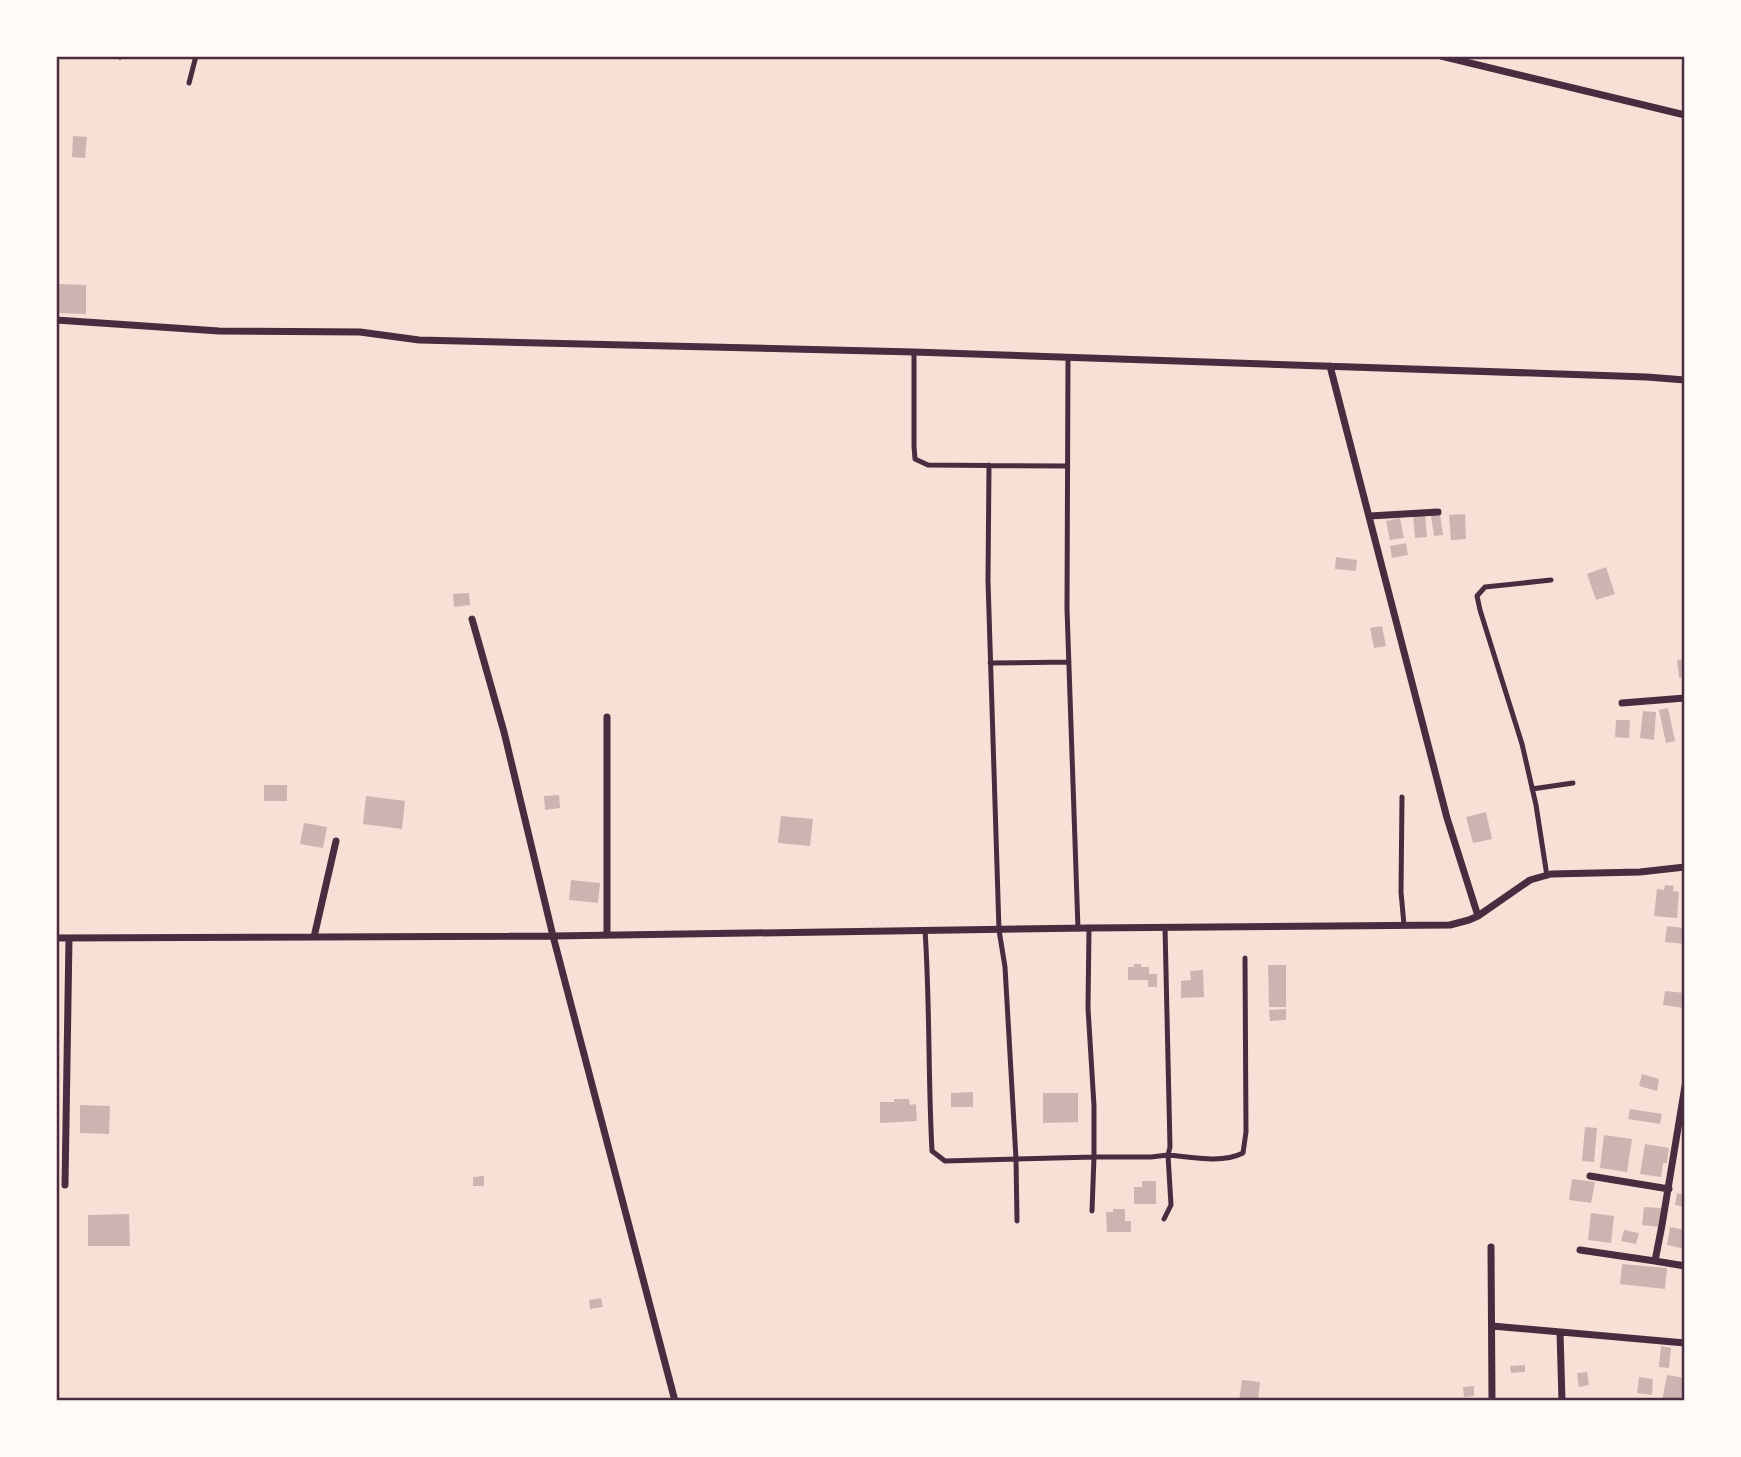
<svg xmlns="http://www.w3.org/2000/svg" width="1741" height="1457" viewBox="0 0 1741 1457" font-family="'Archivo Narrow',sans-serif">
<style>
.building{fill:#ccb4b1}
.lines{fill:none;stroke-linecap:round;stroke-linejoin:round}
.service{stroke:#4a2c40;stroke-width:5}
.minor{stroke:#4a2c40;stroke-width:7}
.neatline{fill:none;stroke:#4a2c40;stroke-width:2.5}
</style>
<rect width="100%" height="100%" fill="#f7e1d7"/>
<path class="building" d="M73,136L87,137L85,158L72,157Z
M56,284L86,285V314L56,313Z
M1425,514L1427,537L1415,538L1413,515Z
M1440,514L1443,535L1434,536L1431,515Z
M1465,514L1466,539L1451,540L1449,515Z
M1400,518L1404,538L1390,540L1386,521Z
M1406,543L1408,555L1392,558L1390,546Z
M1336,557L1357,560L1356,571L1335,569Z
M1606,567L1615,594L1596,600L1587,574Z
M469,593L470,605L454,607L453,594Z
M1382,626L1386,646L1374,648L1370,628Z
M1685,659V677L1679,678L1677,660Z
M1668,708L1675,741L1666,743L1659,710Z
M1643,711L1656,712L1654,740L1640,738Z
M1616,720H1630L1629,738L1615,737Z
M264,785H287V801H264Z
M559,795L560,808L545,810L544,796Z
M366,796L405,801L402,829L363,824Z
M1486,812L1492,839L1473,843L1466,817Z
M781,816L813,819L810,846L778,843Z
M304,823L327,827L323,848L300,844Z
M571,880L600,883L598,903L569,900Z
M1665,885L1674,886L1673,891L1679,892L1677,918L1654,916L1657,889L1664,890Z
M1683,921H1685V944L1665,942L1667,926L1683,928Z
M1134,964H1141V967H1149V974H1157V987H1148V980H1128V967H1134Z
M1268,965H1286V1007H1269Z
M1203,970L1204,997L1181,998V981L1191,980L1190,971Z
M1665,991L1685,993L1684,1008L1663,1005Z
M1286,1009V1020L1270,1021L1269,1010Z
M1642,1074L1659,1079L1657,1091L1639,1086Z
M973,1092V1107H951V1093Z
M1043,1093H1078V1122L1043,1123Z
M894,1099H909L910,1105L916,1104L917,1121L880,1123V1102H894Z
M80,1105L110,1106L109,1134L80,1133Z
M1630,1109L1662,1114L1660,1124L1628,1119Z
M1585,1127L1597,1128L1594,1162L1582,1161Z
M1604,1135L1632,1139L1627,1172L1600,1168Z
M1645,1144L1669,1148L1667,1163H1663L1661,1177L1640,1174Z
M484,1176V1186H473V1177Z
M1572,1179L1595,1182L1591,1203L1569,1200Z
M1142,1181H1156V1204H1134V1187H1142Z
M1677,1193L1685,1195V1207L1675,1205Z
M1644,1207L1661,1208L1660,1227L1642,1225Z
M1113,1209H1125V1221H1131V1232H1107L1106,1212H1113Z
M1591,1213L1614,1216L1611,1243L1588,1240Z
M129,1214L130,1246H88V1215Z
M1670,1227L1685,1230V1249L1667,1245Z
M1624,1230L1639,1233L1636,1244L1621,1241Z
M1622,1264L1667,1268L1665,1289L1620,1284Z
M601,1298L603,1307L590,1309L589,1300Z
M1661,1346L1671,1348L1669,1368L1659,1367Z
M1525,1365V1372L1511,1373L1510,1366Z
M1587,1372L1589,1385L1579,1387L1577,1373Z
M1667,1375L1685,1378V1401H1662Z
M1639,1377L1653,1379L1652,1395L1637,1393Z
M1242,1380L1260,1382L1258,1401H1239Z
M1474,1386V1396L1464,1397L1463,1387Z"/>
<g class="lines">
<path class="service" d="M120,57L121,56
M189,83L196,56
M914,352V446L915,459L928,465L1067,466
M1068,357L1067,609L1078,929
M989,465L988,581L999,930L1005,967L1016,1159L1017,1221
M990,663L1069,662
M1532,789L1573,783
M1402,797L1401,892L1404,925
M1547,876L1536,805L1522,744L1480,610L1477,596L1485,587L1551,580
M925,930C930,1004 928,1078 932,1151L945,1161L1094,1157V1106L1088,1008L1089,928
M1092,1211L1094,1157H1151L1168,1155L1170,1147L1165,927
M1164,1219L1171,1205L1168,1155C1191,1157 1221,1164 1243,1153L1246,1132L1245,958"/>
<path class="minor" d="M1441,56L1685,115
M56,320L219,331L360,332L419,340L914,352L1647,377L1685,380
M1330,366L1447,818L1478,916
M1370,516L1438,512
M472,619L504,732L553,936L675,1401
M1622,703L1685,698
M607,717V935
M314,937L336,841
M56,938L553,936L1089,928L1450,925L1469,920L1478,916L1530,880L1551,874L1640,872L1685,867
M1685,1086L1662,1225L1655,1261L1685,1266
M1590,1176L1669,1189
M65,1185L69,938
M1491,1247L1492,1401
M1580,1250L1655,1261
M1492,1326L1685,1343
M1560,1332L1562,1401"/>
</g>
<rect width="1741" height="1457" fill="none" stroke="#fffaf5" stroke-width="116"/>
<rect x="58" y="58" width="1625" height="1341" class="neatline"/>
</svg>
